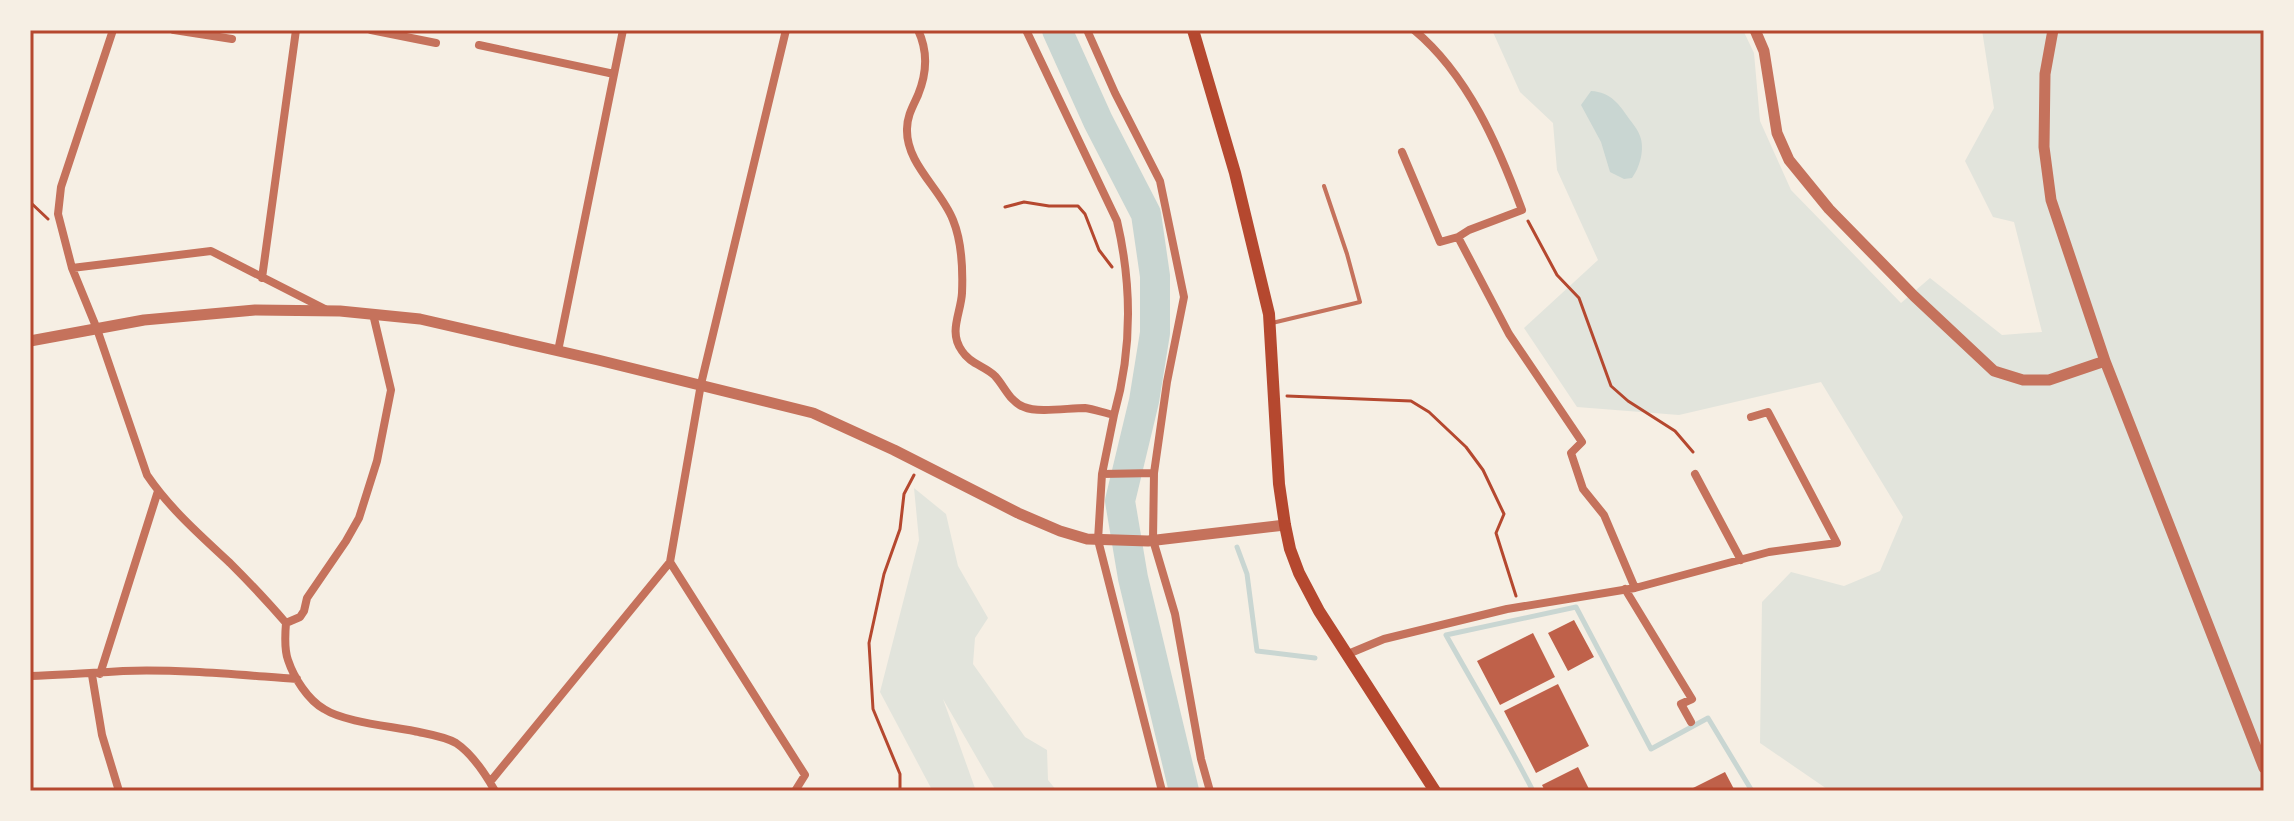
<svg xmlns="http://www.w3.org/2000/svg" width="2294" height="821" viewBox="0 0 2294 821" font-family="Cabin,sans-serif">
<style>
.green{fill:#e2e4dc}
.water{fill:#c9d6d2}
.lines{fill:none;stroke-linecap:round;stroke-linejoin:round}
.stream{stroke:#c9d6d2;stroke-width:5}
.river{stroke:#c9d6d2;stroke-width:30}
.building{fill:#bf614a}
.path{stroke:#b5482f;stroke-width:3}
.service{stroke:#c5725c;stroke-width:4}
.minor{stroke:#c5725c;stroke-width:8}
.tertiary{stroke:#c5725c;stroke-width:11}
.secondary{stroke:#b5482f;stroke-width:12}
.neatline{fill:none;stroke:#b5482f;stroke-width:3}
</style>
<rect width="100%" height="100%" fill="#f6efe4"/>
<path class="green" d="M1492,30H1743L1754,53L1760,121L1791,190L1901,303L1930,278L2002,335L2042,332L2014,222L1993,217L1965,161L1994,108L1982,30H2264V791H1830L1760,743L1762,602L1791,572L1844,586L1880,571L1903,517L1821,382L1679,415L1577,407L1524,328L1598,260L1557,170L1553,123L1520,92Z
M914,488L946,514L958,566L988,618L975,638L973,664L1025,737L1047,750L1048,780L1057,791H996L943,699L976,791H930L931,788L880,692L919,540Z"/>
<path class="water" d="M1591,91C1611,92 1619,104 1630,120C1633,124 1638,130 1640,136C1645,149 1640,167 1632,178L1624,179L1610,172L1601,142L1581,105Z"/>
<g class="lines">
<path class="stream" d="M1237,547L1247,574L1257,651L1315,658
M1533,791C1506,738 1475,687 1446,635L1576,607L1651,749L1708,718L1752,791"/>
<path class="river" d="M1057,30L1098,121L1146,214L1155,276V333L1144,401L1120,501L1133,578L1184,791"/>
</g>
<path class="building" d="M1574,620L1594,657L1568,671L1548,633Z
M1533,633L1555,677L1500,705L1477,661Z
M1558,684L1589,746L1536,773L1504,711Z
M1578,767L1590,791H1545L1542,785Z
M1725,772L1735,791H1687Z"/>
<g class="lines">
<path class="path" d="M30,202L48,219
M1005,207L1024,202L1049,206H1078L1085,214L1099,250L1112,267
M1528,221L1557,275L1579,298L1611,386L1628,401L1675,431L1693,452
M1287,396L1411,401L1429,412L1466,447L1483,470L1504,514L1496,533L1516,596
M900,791V774L873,709L869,643L884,574L900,529L904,494L914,475"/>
<path class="service" d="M1272,323L1360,302L1347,254L1324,186"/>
<path class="minor" d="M113,30L61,187L58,214L72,268L97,329L147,475C170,509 200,535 230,563C249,582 268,602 286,623C285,635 284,649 288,660C294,678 308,700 324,709C344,722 390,726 414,731C427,734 444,736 456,743C471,753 486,775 495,791
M174,30L232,39
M371,30L436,43
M918,30C928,51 927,73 918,95C913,106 907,116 907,129C906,164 941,189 953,220C962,242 963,269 962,293C961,313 948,332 962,351C970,364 985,366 995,376C1005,387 1010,402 1024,407C1038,413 1068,408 1085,408C1094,409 1104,413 1114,415L1102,474L1098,540L1162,791
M1026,30L1117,221C1132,285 1132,351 1114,415
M1087,30L1115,93L1160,181L1184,297L1167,382L1154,473L1153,540L1175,614L1201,759L1210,791
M1414,30C1468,75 1498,145 1522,210L1469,230L1458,237L1509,334L1582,442L1571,453L1583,489L1604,515L1635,588
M479,45L614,74
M1402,152L1440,242L1458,237
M72,268L211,251L325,309
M262,278L296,30
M558,351L623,30
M1102,474L1154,473
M1695,474L1741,560
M670,562L805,775L795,791
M1625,589L1692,699L1681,704L1691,722
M286,623L300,617L304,611L307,598L346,541L359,518L377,461L391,390L373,314
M1348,654L1384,639L1507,609L1635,588L1769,552L1837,543L1768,412L1751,417
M100,674L158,491
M92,675L102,735L119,791
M30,676C61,675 92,673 123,671C181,669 240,675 297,679
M490,782L670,562L701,384L786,30"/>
<path class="tertiary" d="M1755,30L1764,51L1777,133L1789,160L1829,209L1914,296L1994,371L2023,380H2049L2105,361
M2053,30L2045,74L2044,147L2051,200L2105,361L2264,768
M30,341L144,320L255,310L340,311L420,319L598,360L813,413L894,450L1018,513L1060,531L1087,539L1148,541L1285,525"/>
<path class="secondary" d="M1193,30L1235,173L1269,314L1279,484L1285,525L1290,549L1299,573L1319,611L1435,791"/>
</g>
<rect width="2294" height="821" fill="none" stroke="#f6efe4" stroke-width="64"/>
<rect x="32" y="32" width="2230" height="757" class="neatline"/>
</svg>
